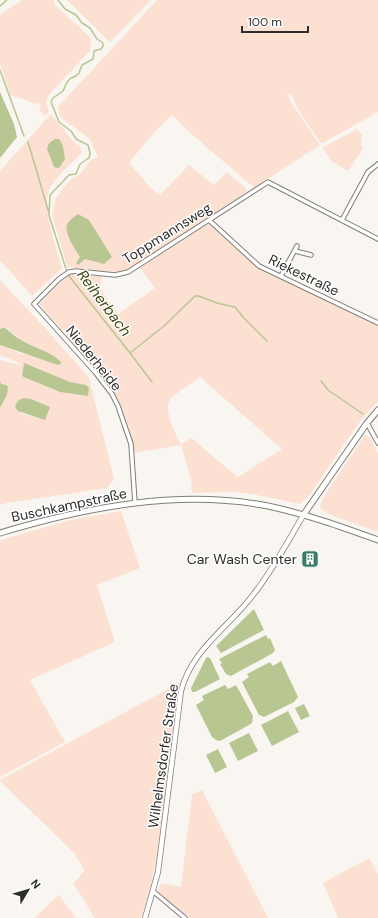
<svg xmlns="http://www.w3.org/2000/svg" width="378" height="918" viewBox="0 0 378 918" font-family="'DM Sans',sans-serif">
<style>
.green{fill:#fce1d3;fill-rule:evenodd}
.water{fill:#b8c692}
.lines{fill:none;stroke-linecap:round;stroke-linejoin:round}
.stream{stroke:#b8c692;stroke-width:1.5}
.minor-casing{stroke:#817f79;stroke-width:5.5}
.tertiary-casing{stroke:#817f79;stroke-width:6}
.secondary-casing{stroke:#817f79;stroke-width:7}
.minor{stroke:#fff;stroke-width:3.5}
.tertiary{stroke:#fff;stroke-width:4.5}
.secondary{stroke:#fff;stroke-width:5}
.labels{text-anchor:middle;stroke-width:3;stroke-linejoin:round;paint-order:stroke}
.street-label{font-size:14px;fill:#2f2e2c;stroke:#fff}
.poi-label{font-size:14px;fill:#2f2e2c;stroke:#fff;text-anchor:end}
.water-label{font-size:15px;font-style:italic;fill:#404c12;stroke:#fff}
</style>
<rect width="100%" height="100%" fill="#f9f6f1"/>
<path class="green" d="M22,0H54V4L91,38L90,51L48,96L46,103L49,112L45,116L39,110L41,106L38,103L34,104L27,100L11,96L0,64V15Z
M67,0H151L110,42Z
M157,0H378V112L323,143L320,142L297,108L293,96L287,93L292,104L320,145L254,188L195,137L172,115L155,131L129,163L154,191L160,195L189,165L214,185L227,172L246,188L247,192L127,270L114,272L67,267L52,214L56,198L64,187L73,178L79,175L90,161L98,157L90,139L60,117L58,107ZM70,240L104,264L85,259L77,263L81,257Z
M51,114L74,142L80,146L82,153C73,162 51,181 48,193C43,210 57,250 62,268L32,296L0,260V171Z
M357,129L362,135L361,144L363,149L348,171L333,162L322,148Z
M208,224H211L259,268L378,325V401L361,420L311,493L300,504L252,494L233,492L192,493L191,480L181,445L134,453C131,428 122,405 109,384L39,304L60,282L71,274L102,276L100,288L118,314L155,288L140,268ZM200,377L282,449L238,477L191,438L181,444C176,435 163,410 170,400C172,396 194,381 200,377Z
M0,280L47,330L89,378L114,479L107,488L7,503L0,505V408L3,402L0,381V360L21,365L17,362L0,355V345L22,354L59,360L22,341L6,328H3L0,329ZM24,364L70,382L86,385L60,392L22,376ZM25,398L31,399L49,407L34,417L21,413L22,399Z
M365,435L370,437L378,453V532L328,514L321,509L320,505L326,493Z
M121,511L140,568L97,585L115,642L30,680L65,742L0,777V540L71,520Z
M179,683L156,862L152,881L141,918H95L73,883L85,871L74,853L0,781V780Z
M202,790L268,918H187L157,893L161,883L181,887L192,794Z
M369,858L378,874V918H338L323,883Z
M59,895L76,918H34Z"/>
<path class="water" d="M0,92L14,124L17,137L0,158Z
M55,139H59L63,146L65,159L59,168L54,167L47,149L49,143Z
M78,214L89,220L112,257L104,264L85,259L78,265L76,263L80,257C76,251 64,233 67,225C69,220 74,217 78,214Z
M3,328H5C11,332 15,337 21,340C34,348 50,351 61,362V364L58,365L0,345V329Z
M24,363L70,382L86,385L89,388L88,396L60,392L26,378L22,376Z
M0,381L1,384L6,385L8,387L7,395L0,408Z
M25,398L31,399L50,407L45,420L18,411L15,407C17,401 19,399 25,398Z
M254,609L264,630L221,653L216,646Z
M266,635L268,639L270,638L275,650L273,653L231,676L226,674L220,664L222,663L219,659Z
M207,657L210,658L220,679L195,692H192L191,688L206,658Z
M281,661L298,697L294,702L264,717L259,715L242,682L249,677L247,674L270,662L273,666Z
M225,685L228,689L236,685L253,716L252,723L249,725L220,741L216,740L212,737L196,705L204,700L202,696Z
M304,704L310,716L301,720L295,708Z
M288,711L299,732L272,746L261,725Z
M249,733L258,751L238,761L229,743Z
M218,749L227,767L215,773L206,755Z"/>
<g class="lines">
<path class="stream" d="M58,0L65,9L76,15L82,23L90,28L97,39L103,43V46L101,49L94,51L93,59L82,65L79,73L76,76L71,78L67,82L63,91L53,98L51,102L59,122L71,131L76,139L88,145L90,153L89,158L80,164L76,174L69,175L50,195L49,215L66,269L69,276L130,353L164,326L195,296H199L217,303L235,307L243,317L267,341
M0,6L7,0
M0,70L24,136
M28,142L49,213
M130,353L152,382
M321,381L328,390L363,414"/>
<defs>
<path id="minor" d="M209,220L259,266L378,323
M342,220L368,172L378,164
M295,251L311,255
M281,276L297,246
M367,423L378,443
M135,503L131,444L118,406L112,394L95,372L34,304L59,279L69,272L76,271L115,275L128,272L268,182L378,239
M154,892L185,918"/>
<path id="tertiary" d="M145,918L158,872L181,691C192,649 228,628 253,595C273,570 288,541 304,514"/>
<path id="secondary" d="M304,514L367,423L378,410
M0,533C86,507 179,489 268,506C306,514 342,527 378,540"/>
</defs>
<use href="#minor" class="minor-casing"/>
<use href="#tertiary" class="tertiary-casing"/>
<use href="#secondary" class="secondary-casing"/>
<use href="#minor" class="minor"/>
<use href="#tertiary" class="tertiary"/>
<use href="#secondary" class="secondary"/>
</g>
<defs>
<symbol id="building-square" viewBox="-11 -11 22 22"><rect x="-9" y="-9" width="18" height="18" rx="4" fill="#397a69" stroke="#fff"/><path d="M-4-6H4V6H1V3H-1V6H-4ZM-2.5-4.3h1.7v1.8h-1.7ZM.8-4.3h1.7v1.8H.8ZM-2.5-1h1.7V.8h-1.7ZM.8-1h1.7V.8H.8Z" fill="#fff"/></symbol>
</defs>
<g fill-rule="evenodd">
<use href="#building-square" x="300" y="549" width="20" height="20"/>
</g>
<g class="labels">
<g class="street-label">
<text transform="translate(167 233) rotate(-32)" y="5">Toppmannsweg</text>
<text transform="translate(304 275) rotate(26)" y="5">Riekestraße</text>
<text transform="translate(94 358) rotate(51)" y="5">Niederheide</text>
<text transform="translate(69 505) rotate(-12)" y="5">Buschkampstraße</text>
<text transform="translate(163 756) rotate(-82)" y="5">Wilhelmsdorfer Straße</text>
</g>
<g class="poi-label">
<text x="297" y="564">Car Wash Center</text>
</g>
<g class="water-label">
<text transform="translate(104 303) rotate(53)" y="5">Reiherbach</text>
</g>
</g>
<g transform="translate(28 890) rotate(52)" stroke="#ffffff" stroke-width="3" paint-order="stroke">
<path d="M0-3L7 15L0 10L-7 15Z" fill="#2f2e2c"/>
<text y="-6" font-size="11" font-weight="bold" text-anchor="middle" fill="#2f2e2c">N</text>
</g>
<path d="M242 26v6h66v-6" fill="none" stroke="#2f2e2c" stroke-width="2"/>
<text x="248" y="26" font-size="12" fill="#2f2e2c" stroke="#ffffff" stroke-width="3" paint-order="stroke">100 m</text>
</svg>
